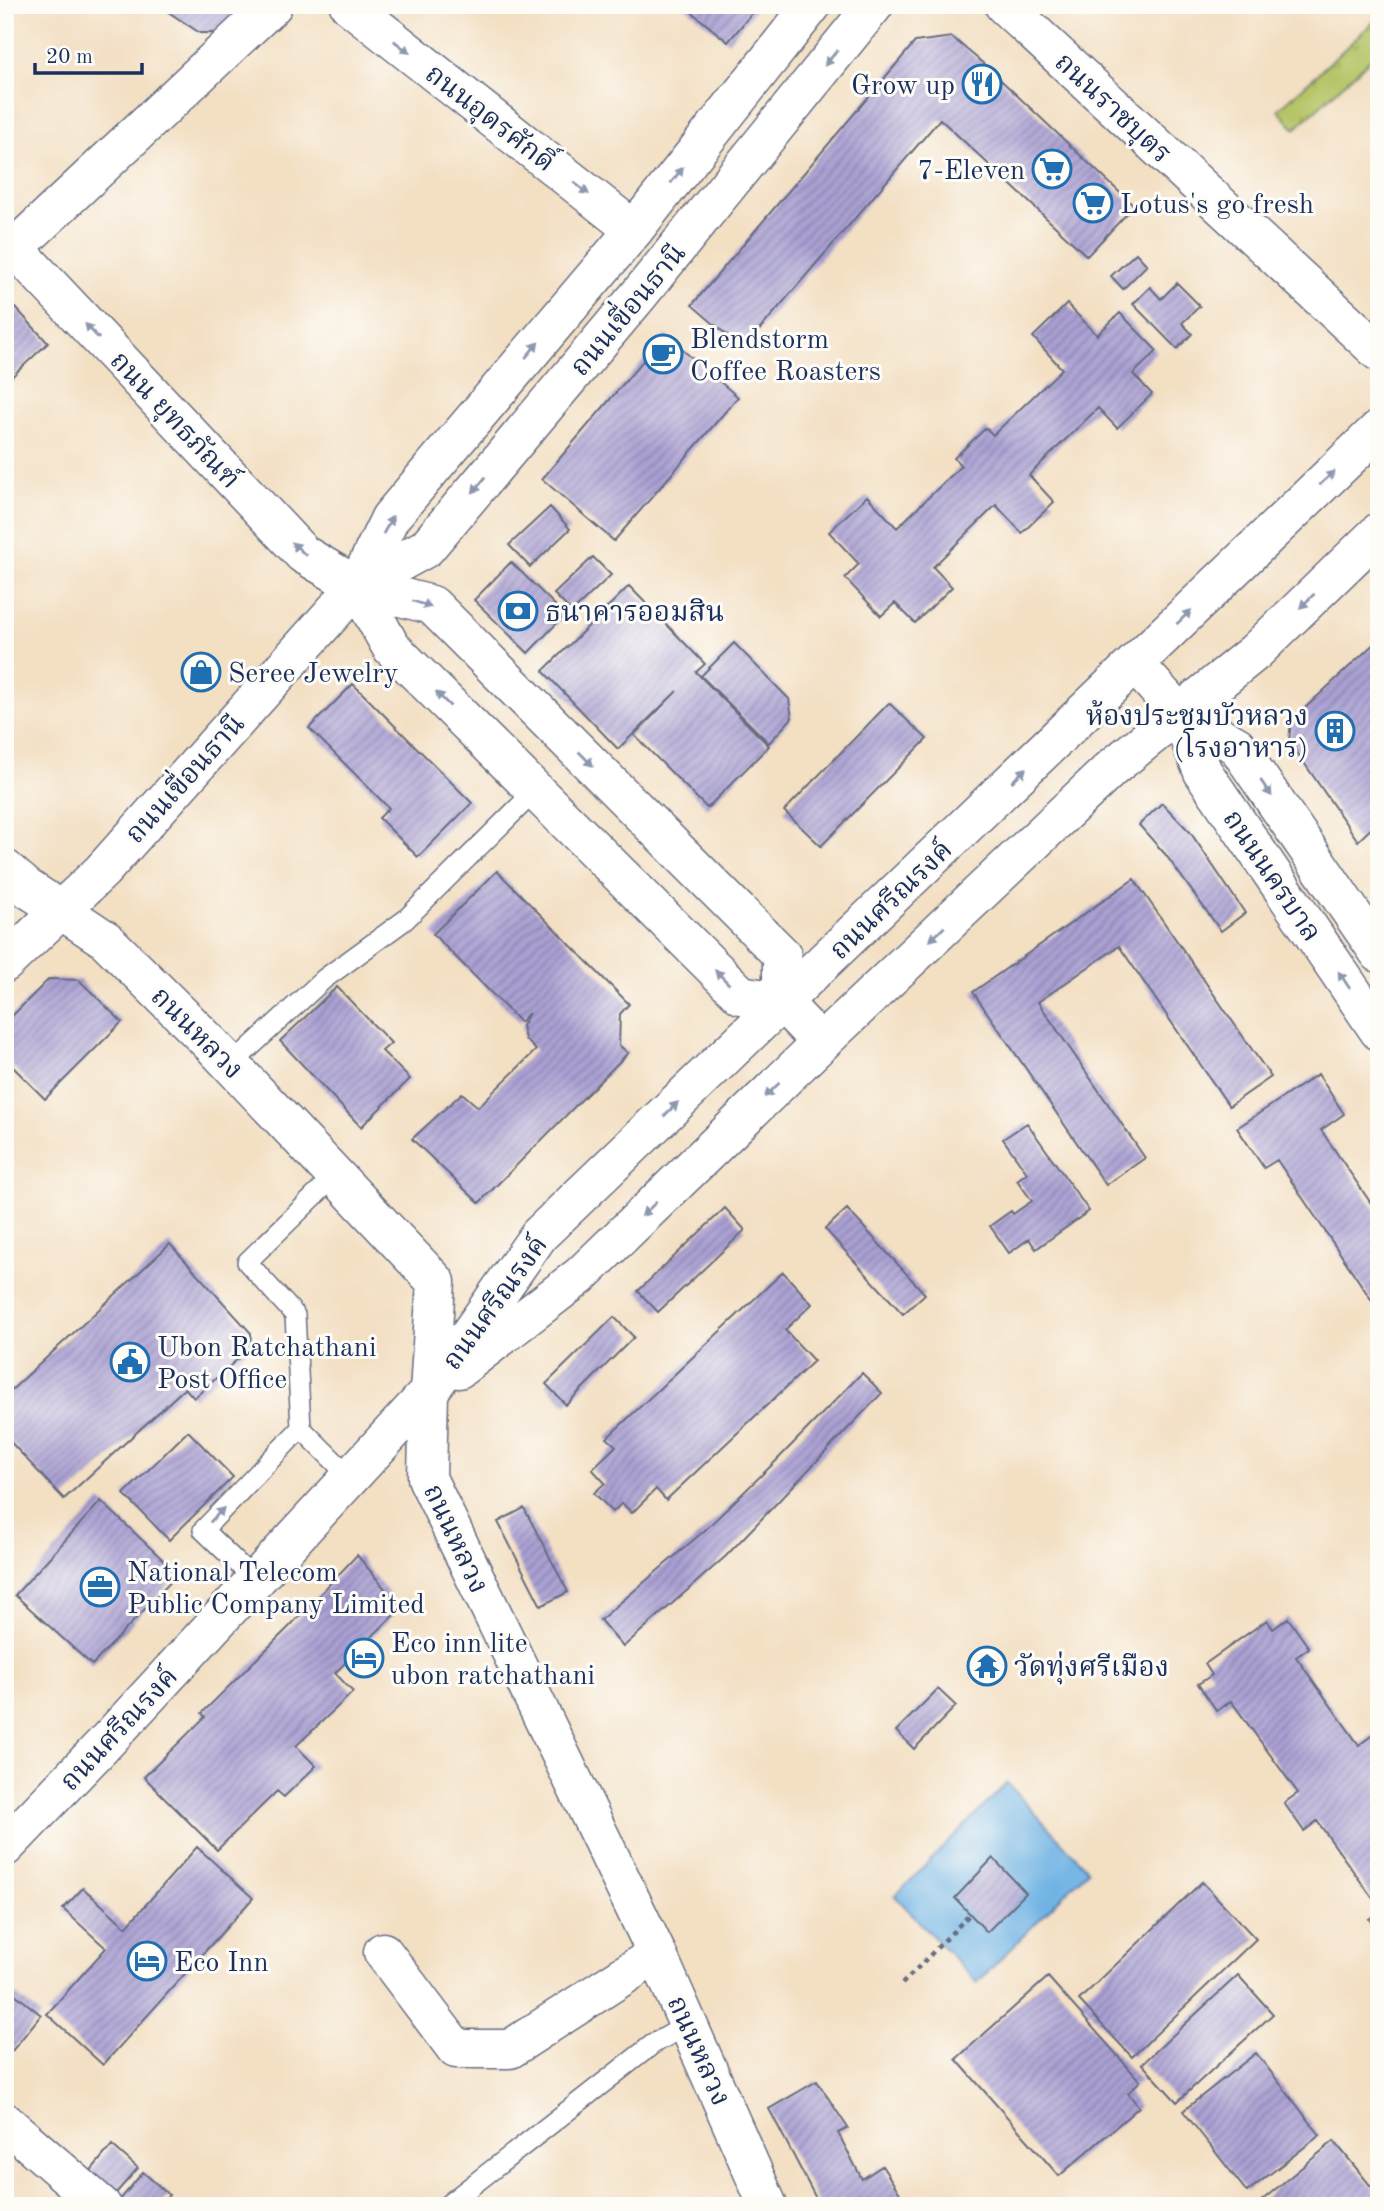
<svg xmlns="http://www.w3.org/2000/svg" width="1384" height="2211" viewBox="0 0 1384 2211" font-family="'Old Standard TT','Noto Serif Thai',serif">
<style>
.grass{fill:url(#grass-tufts);stroke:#687a62;stroke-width:2}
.water{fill:#6eb2e4;stroke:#4470a1;stroke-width:2}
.building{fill:url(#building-hatch)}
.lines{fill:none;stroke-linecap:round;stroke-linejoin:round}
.service-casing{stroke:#676d81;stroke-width:22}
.minor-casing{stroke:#676d81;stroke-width:41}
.tertiary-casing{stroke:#676d81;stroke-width:41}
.secondary-casing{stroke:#676d81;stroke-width:41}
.path{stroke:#676d81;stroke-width:4.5;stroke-dasharray:5 5;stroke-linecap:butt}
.service{stroke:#fff;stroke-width:19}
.minor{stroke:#fff;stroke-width:38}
.tertiary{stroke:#fff;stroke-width:38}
.secondary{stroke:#fff;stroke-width:38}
.oneway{fill:#8d97ae}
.labels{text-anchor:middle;stroke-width:6;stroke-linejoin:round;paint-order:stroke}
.poi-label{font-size:28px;fill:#1b2f5e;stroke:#fdfcf7;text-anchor:start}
.street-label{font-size:28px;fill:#1b2f5e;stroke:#fdfcf7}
</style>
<defs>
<pattern id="grass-tufts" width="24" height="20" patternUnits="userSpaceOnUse" patternTransform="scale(1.75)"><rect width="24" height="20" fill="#b6c567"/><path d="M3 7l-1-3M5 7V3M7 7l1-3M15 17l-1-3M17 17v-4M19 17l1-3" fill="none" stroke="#93a058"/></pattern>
<pattern id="building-hatch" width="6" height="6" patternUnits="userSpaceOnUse" patternTransform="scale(1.75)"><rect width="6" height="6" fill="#aaa0d3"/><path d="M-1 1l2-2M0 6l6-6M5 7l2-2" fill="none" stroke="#8a83ae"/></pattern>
</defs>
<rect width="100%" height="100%" fill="#fdfcf7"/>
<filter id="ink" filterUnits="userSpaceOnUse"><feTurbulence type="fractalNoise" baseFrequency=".0143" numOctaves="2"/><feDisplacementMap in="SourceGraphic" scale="14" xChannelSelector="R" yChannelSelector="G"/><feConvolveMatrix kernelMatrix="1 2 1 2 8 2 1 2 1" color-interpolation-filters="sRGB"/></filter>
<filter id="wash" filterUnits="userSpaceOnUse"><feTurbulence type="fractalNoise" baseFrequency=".00686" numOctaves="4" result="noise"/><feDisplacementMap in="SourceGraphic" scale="28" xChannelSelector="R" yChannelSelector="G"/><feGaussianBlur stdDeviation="1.57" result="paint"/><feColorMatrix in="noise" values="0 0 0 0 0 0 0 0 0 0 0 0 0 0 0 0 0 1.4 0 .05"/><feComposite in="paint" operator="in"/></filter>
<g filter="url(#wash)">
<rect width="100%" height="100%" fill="#f3dfc2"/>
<path class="grass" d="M1379,17V51L1295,129L1278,110Z"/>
<path class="water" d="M1007,1783L1088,1870L977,1983L895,1896Z"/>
<g id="blocks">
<path class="building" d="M158,5H248L224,33H200Z
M683,5H759L728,42Z
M952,37L985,65L1134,206L1087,256L940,119L743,349L692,305L915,42Z
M1136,253L1147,265L1123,289L1111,276Z
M1177,283L1200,306L1182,323L1192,334L1177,349L1133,304L1150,287L1161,299Z
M1067,304L1097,335L1120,313L1157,351L1133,374L1152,394L1117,428L1098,408L1029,475L1054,502L1022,533L996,505L933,567L952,587L915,623L895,603L881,616L845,578L859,564L829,532L867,496L897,528L961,466L954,458L986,428L993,435L1062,369L1033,337Z
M5,308H16L48,343L5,383Z
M665,335L738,397L614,541L542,479Z
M550,507L570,529L530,567L509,545Z
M593,557L611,575L572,612L554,594Z
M511,562L565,615L528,653L474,600Z
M629,586L705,664L696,672L769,746L707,808L634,735L677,691L618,749L543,671Z
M1379,639V821L1358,841L1289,741L1291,721Z
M734,643L789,699L792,718L769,743L701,676Z
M353,684L472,803L418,857L379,818L389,808L309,728Z
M889,703L927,739L821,846L784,811Z
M1162,803L1190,832L1245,913L1221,931L1165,854L1139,825Z
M497,871L629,1004L620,1014L619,1045L628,1053L479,1203L412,1139L462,1093L478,1107L536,1050L525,1039L522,1026L529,1013L520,1022L433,934Z
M1134,879L1271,1077L1229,1106L1119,946L1038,1002L1145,1158L1106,1185L973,992Z
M49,979L79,980L122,1022L45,1099L5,1059V1023Z
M337,987L391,1043L382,1051L410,1079L361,1127L280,1041Z
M1318,1074L1344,1114L1321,1130L1379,1215V1311L1277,1160L1264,1168L1237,1128Z
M1027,1123L1089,1211L1036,1249L1029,1239L1009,1253L990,1226L1011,1211L1013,1214L1032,1201L1017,1180L1027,1173L1003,1139Z
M725,1208L745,1230L658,1312L638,1291Z
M847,1209L925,1294L903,1314L825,1229Z
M170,1244L251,1333L250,1348L194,1398L185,1388L64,1499L5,1436V1396Z
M783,1272L812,1304L785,1330L814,1361L666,1500L656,1489L632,1513L622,1503L613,1512L594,1493L605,1483L592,1469L616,1446L607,1438Z
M614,1317L634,1337L566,1405L546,1384Z
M862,1373L882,1393L726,1556L623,1647L600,1620L704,1531L774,1463Z
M188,1431L233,1477L169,1540L124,1494Z
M101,1501L178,1574L92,1665L15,1595Z
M524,1508L568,1592L541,1606L498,1522Z
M357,1555L401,1608L335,1673L353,1692L296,1746L316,1766L284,1797L277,1791L217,1850L144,1777L205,1717L202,1713L289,1627Z
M1288,1618L1309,1648L1296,1657L1359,1745L1374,1734L1379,1741V1907L1317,1821L1304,1831L1284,1803L1298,1793L1231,1701L1217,1711L1198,1684L1212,1675L1205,1664L1267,1620L1273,1629Z
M938,1689L956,1706L914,1749L896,1731Z
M197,1847L253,1898L103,2065L47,2014L106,1948L63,1909L83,1888L126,1927Z
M993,1858L1026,1893L987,1932L955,1898Z
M1202,1882L1256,1939L1132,2057L1079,2000Z
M1379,1912V1933L1369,1919Z
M1238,1975L1273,2014L1177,2102L1142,2064Z
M1048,1977L1140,2081L1128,2093L1139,2107L1059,2176L956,2059Z
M5,1986L41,2015L8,2056L5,2054Z
M1256,2053L1320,2135L1247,2192L1183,2111Z
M817,2081L848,2128L838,2133L862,2179L882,2166L908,2206H820L769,2109Z
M1334,2141L1379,2196V2206H1255Z
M112,2145L138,2168L109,2201L83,2180Z
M143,2172L169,2195L160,2206H115Z"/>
</g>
</g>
<g filter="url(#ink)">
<use href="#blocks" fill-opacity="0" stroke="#676d81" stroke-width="2"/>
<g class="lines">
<defs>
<path id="service" d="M232,1064L324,979L405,920L535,791
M301,1428L295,1315L247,1262L336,1175
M256,1581L203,1530L301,1428L351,1478
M446,2206L653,2044L689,2024"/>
<path id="minor" d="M349,5L634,230
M1004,5L1379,352
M5,238L303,554L357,586L432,605L782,955V1002
M5,257L273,5
M357,586L391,647L741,995L782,1002L821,1043
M5,869L27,888L61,910
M383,1952L456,2049H510L657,1954
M5,2122L102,2206"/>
<path id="tertiary" d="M357,586L426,548L638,296L874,5
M1135,664L1179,713L1203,772L1379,1031
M1179,713L1237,746L1379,953
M61,910L106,940L213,1046L436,1282L429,1392L427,1478L657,1954L768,2206
M5,963L102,871L357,586L390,518L634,230L812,5"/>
<path id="secondary" d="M459,1369L581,1275L821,1043L1113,767L1255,652L1379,532
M5,1847L104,1744L429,1392L539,1235L1379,429"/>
</defs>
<use href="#service" class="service-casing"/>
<use href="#minor" class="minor-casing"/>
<use href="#tertiary" class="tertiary-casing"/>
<use href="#secondary" class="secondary-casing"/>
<path class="path" d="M902,1984L970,1914"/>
<use href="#service" class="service"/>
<use href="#minor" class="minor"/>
<use href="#tertiary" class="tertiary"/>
<use href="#secondary" class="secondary"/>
</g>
<defs><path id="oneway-solid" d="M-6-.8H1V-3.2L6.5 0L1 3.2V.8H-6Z" transform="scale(1.75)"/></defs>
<g class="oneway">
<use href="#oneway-solid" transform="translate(402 47) rotate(38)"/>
<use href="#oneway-solid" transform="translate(831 58) rotate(129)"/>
<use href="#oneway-solid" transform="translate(677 175) rotate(-52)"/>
<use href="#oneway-solid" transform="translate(581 188) rotate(38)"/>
<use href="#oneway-solid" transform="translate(92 331) rotate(-133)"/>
<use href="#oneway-solid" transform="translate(532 350) rotate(-50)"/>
<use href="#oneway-solid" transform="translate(1327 478) rotate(-43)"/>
<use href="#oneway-solid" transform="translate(479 485) rotate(130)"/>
<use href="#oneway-solid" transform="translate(388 525) rotate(-61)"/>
<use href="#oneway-solid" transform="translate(299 549) rotate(-138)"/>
<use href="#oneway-solid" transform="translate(1307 601) rotate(136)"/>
<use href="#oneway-solid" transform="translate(422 604) rotate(18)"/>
<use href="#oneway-solid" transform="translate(1184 617) rotate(-44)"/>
<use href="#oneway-solid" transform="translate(443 699) rotate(-135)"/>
<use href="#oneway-solid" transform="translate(586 759) rotate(45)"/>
<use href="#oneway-solid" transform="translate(1019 775) rotate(-44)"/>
<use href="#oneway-solid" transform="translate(1266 788) rotate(55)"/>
<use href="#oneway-solid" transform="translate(937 934) rotate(136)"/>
<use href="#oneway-solid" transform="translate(722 977) rotate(-135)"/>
<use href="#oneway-solid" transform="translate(1344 980) rotate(-124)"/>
<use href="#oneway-solid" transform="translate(772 1090) rotate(136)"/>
<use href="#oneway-solid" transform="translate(671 1109) rotate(-45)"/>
<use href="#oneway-solid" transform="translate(649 1209) rotate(136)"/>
<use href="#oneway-solid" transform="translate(217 1515) rotate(-46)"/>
</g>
</g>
<defs>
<symbol id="restaurant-ring" viewBox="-11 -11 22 22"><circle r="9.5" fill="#fdfcf7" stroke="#1f6fb2" stroke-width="1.5"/><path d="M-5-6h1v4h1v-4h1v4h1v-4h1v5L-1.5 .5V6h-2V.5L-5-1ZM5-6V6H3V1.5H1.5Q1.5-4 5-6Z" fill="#1f6fb2"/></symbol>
<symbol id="supermarket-ring" viewBox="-11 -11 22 22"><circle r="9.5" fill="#fdfcf7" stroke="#1f6fb2" stroke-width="1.5"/><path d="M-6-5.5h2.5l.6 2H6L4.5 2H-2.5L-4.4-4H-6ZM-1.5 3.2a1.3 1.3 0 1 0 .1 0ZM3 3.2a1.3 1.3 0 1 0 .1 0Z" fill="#1f6fb2"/></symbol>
<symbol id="cafe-ring" viewBox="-11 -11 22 22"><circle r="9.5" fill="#fdfcf7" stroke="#1f6fb2" stroke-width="1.5"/><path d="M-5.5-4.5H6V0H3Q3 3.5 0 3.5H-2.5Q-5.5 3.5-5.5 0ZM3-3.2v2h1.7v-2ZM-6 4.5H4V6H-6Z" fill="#1f6fb2"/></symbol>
<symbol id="bank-ring" viewBox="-11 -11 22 22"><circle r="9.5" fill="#fdfcf7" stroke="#1f6fb2" stroke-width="1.5"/><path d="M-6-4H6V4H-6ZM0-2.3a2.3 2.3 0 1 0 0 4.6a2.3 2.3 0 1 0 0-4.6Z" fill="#1f6fb2"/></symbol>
<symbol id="shop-ring" viewBox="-11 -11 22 22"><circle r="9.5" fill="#fdfcf7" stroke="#1f6fb2" stroke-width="1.5"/><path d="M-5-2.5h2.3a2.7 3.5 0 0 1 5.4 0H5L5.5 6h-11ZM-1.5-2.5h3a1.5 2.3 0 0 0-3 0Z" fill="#1f6fb2"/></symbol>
<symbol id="building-ring" viewBox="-11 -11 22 22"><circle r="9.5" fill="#fdfcf7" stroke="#1f6fb2" stroke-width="1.5"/><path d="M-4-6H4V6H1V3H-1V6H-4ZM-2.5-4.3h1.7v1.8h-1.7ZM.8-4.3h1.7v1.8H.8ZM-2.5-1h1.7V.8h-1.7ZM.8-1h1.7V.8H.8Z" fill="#1f6fb2"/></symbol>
<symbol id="civic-ring" viewBox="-11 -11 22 22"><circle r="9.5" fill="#fdfcf7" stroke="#1f6fb2" stroke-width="1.5"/><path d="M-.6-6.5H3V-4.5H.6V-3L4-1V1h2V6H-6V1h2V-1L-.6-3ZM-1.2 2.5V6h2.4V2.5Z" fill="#1f6fb2"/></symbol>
<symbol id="office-ring" viewBox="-11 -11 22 22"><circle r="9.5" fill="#fdfcf7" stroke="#1f6fb2" stroke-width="1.5"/><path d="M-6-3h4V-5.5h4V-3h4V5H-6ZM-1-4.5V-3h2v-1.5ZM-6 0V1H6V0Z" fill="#1f6fb2"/></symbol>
<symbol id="hotel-ring" viewBox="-11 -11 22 22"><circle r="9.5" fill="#fdfcf7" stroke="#1f6fb2" stroke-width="1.5"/><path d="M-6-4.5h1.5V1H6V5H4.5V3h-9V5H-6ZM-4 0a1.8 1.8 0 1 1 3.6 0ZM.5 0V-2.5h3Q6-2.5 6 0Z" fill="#1f6fb2"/></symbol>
<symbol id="temple-ring" viewBox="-11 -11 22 22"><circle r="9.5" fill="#fdfcf7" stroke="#1f6fb2" stroke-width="1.5"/><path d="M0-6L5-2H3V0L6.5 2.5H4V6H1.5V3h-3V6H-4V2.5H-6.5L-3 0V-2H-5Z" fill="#1f6fb2"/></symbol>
</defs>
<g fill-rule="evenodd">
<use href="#restaurant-ring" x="960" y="62" width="44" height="44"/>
<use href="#supermarket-ring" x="1030" y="147" width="44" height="44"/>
<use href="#supermarket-ring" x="1071" y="181" width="44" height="44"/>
<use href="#cafe-ring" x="641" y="332" width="44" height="44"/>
<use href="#bank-ring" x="496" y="589" width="44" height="44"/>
<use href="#shop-ring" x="179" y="650" width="44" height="44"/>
<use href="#building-ring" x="1313" y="709" width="44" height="44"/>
<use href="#civic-ring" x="108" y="1340" width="44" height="44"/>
<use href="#office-ring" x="78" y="1565" width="44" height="44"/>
<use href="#hotel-ring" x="342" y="1636" width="44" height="44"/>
<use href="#temple-ring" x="965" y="1644" width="44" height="44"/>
<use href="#hotel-ring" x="125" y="1939" width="44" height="44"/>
</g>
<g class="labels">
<g class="poi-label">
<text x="955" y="94" text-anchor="end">Grow up</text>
<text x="1025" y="179" text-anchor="end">7-Eleven</text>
<text x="1120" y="213">Lotus's go fresh</text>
<text x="690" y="348">Blendstorm<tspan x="690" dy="32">Coffee Roasters</tspan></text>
<text x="545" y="621">ธนาคารออมสิน</text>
<text x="228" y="682">Seree Jewelry</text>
<text x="1308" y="725" text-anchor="end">ห้องประชุมบัวหลวง<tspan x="1308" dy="32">(โรงอาหาร)</tspan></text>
<text x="157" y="1356">Ubon Ratchathani<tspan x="157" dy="32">Post Office</tspan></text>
<text x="127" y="1581">National Telecom<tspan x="127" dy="32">Public Company Limited</tspan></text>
<text x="391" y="1652">Eco inn lite<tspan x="391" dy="32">ubon ratchathani</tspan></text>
<text x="1014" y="1676">วัดทุ่งศรีเมือง</text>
<text x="174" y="1971">Eco Inn</text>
</g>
<g class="street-label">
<text transform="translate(1114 107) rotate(43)" y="10">ถนนราชบุตร</text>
<text transform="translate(491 117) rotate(38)" y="10">ถนนอุดรศักดิ์</text>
<text transform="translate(627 309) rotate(-50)" y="10">ถนนเขื่อนธานี</text>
<text transform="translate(176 419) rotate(47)" y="10">ถนน ยุทธภัณฑ์</text>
<text transform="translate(184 778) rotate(-48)" y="10">ถนนเขื่อนธานี</text>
<text transform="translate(1273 875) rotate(56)" y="10">ถนนนครบาล</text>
<text transform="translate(890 899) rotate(-44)" y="10">ถนนศรีณรงค์</text>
<text transform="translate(198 1032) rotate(45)" y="10">ถนนหลวง</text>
<text transform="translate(494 1302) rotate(-54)" y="10">ถนนศรีณรงค์</text>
<text transform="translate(457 1538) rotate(65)" y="10">ถนนหลวง</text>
<text transform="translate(118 1728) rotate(-47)" y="10">ถนนศรีณรงค์</text>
<text transform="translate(700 2050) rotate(66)" y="10">ถนนหลวง</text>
</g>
</g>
<rect width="1384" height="2211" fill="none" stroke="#fdfcf7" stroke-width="28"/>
<path d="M35 63v10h107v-10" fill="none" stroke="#1b2f5e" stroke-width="3.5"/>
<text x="46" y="63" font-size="21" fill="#1b2f5e" stroke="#fdfcf7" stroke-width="5" paint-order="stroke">20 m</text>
</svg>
